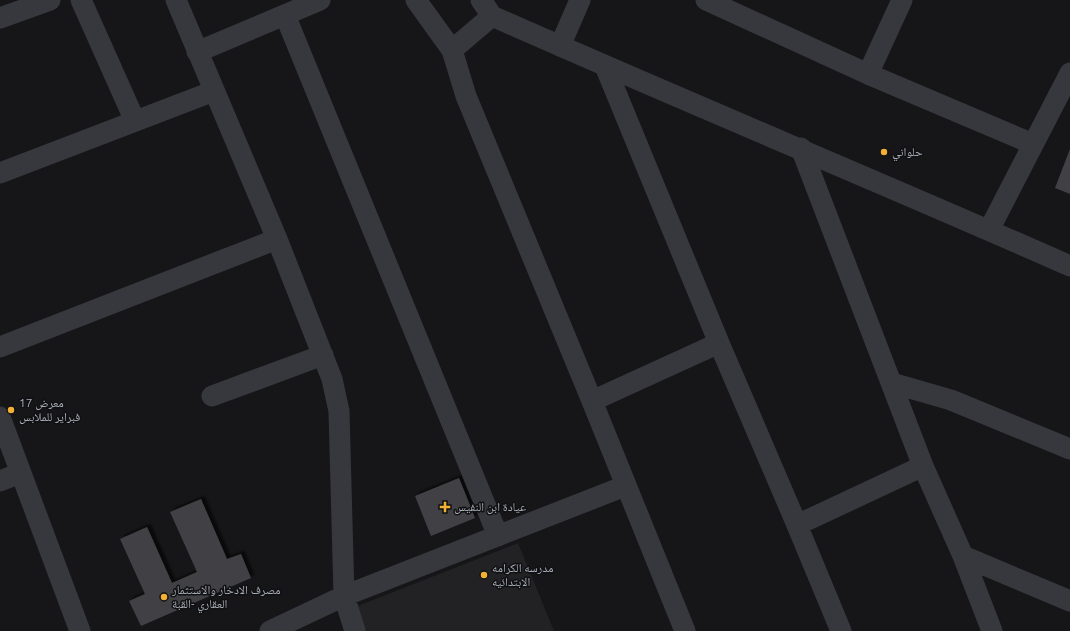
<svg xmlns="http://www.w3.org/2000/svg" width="1070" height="631" viewBox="0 0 1070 631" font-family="Ubuntu,'Noto Naskh Arabic',sans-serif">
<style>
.built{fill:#222225}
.building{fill:#404145;filter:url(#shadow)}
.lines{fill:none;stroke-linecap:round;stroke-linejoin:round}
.minor{stroke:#37383d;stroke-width:21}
.poi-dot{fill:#f2b134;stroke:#111113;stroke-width:1.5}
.labels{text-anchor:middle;stroke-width:3;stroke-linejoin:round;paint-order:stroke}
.poi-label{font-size:12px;fill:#a8adb8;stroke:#111113;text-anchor:start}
</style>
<defs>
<filter id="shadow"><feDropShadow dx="3.5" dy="-3.5" stdDeviation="1" flood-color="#0009"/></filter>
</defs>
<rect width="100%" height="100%" fill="#161618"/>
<path class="built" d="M518,543L554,631H365L355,607Z"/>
<path class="building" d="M1070,149V194L1055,188Z
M459,478L475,518L431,536L415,496Z
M201,499L227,559L241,554L251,578L141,626L129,601L145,594L120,539L147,527L172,583L197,572L170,512Z"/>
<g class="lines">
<path class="minor" d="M81,0L135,121
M176,0L277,239L332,379L339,411L344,596L355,631
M416,0L452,50L466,96L592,401L685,631
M481,0L492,16C683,101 878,181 1070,266
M706,0L868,74L1033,144
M285,15L498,536
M0,18L50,0
M560,46L580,0
M452,50L492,16
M197,52L320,0
M605,66L719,343L797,525L841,631
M868,74L902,0
M801,148L923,466L963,556L992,631
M0,173L214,91
M989,230L1070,73
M0,347L277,239
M892,383L951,400L1070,449
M212,396L323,355
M592,401L719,343
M0,417L80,631
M0,481L20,473
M797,525L923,466
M963,556L1070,601
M270,631L344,596L625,486"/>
</g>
<g class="poi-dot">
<circle cx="884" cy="152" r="4"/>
<circle cx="11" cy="410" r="4"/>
<path d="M443 501h4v4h4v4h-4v4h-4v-4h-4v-4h4z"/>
<circle cx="484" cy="575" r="4"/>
<circle cx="164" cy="597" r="4"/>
</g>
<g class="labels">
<g class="poi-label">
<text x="892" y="156">حلواني</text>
<text x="19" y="407">معرض 17<tspan x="19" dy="14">فبراير للملابس</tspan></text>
<text x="454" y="511">عيادة ابن النفيس</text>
<text x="492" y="572">مدرسه الكرامه<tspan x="492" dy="14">الابتدائيه</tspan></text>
<text x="172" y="594">مصرف الادخار والاستثمار<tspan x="172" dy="14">العقاري -القبة</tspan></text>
</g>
</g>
</svg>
